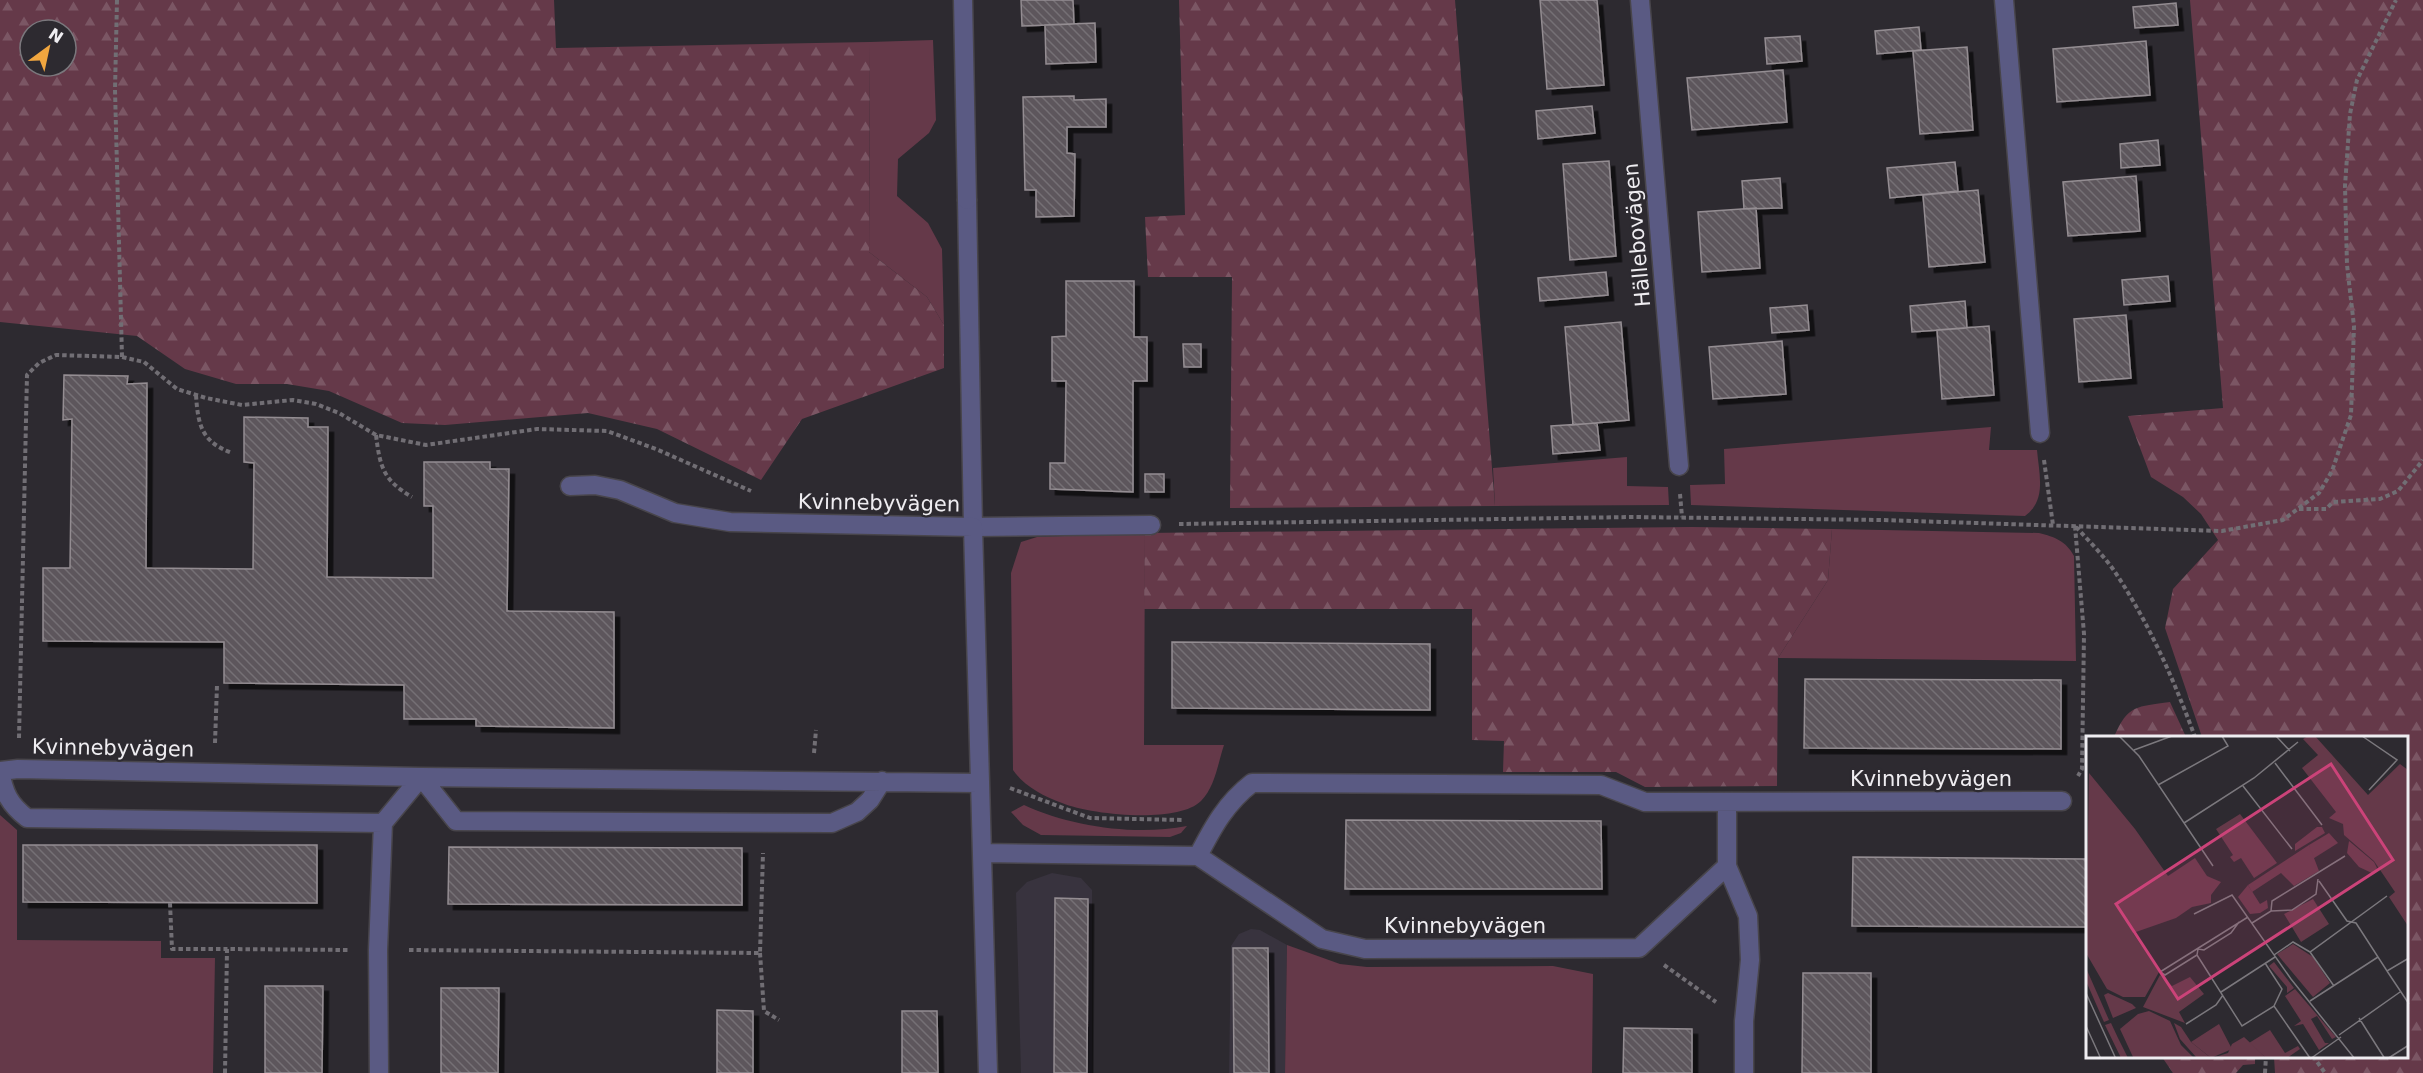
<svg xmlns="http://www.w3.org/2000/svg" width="2423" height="1073" viewBox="0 0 2423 1073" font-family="'DejaVu Sans',sans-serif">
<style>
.built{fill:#38333e}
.grass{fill:#653949}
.forest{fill:url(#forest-firs);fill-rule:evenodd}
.building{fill:url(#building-back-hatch);stroke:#948d92;stroke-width:1.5;filter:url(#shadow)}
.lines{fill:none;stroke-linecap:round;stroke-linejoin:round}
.lane-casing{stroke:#48454b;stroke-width:21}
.street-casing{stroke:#48454b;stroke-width:21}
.path{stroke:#716e74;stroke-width:4;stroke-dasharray:4.5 3;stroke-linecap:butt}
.lane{stroke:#5a5a83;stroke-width:18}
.street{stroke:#5a5a83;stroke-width:18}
.labels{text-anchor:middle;stroke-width:4.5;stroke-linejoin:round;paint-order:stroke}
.street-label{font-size:21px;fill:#efedf1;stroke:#2d2a30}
.inset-road{fill:none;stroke:#7b787d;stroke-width:1.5}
.view{fill:#cb4379;fill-opacity:0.15;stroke:#cb4379;stroke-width:3}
.inset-edge{fill:none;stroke:#efedf1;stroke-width:3}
</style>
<defs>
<pattern id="forest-firs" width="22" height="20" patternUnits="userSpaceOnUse" patternTransform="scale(1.5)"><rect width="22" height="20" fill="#653949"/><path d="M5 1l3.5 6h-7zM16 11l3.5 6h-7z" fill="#7b5664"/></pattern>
<pattern id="building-back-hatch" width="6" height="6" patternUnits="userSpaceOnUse" patternTransform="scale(1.5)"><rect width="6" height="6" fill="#5d575c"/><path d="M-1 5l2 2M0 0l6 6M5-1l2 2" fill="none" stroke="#756f74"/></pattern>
<filter id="shadow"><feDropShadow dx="5.5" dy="5.5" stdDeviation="0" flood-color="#0009"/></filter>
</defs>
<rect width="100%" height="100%" fill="#2d2a30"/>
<path class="built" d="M1052,873L1081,878L1092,890V1073H1021L1016,893L1027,882Z
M1251,929L1260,930L1287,945L1285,1073H1229L1231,946L1239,934Z"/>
<path class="grass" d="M933,40L936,120L929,133L898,159L897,196L928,223L942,249L944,325L927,297L869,252L870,42Z
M1991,427L1989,450H2037C2039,474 2047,500 2025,516L1691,505L1690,485L1725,484L1724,449Z
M1627,457V486L1668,487L1669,505L1495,506L1493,468Z
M1832,529L2039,533C2055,537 2066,541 2074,556L2076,661L1778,658L1828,580Z
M1145,533L1144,745H1224C1218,763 1215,787 1201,801C1178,824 1091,815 1062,803C1043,796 1024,786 1013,770L1011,573L1021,542L1037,537Z
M1024,805C1072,827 1136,836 1187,826L1181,833L1170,837L1041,835L1023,825L1011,812Z
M0,815L17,830V940L161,941V958H215L213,1073H0Z
M1287,945L1340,964L1367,967L1553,966L1593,974L1592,1073H1285Z"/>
<path class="forest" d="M0,0H554L556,48L870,42L869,252L927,297L944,325V368L802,419L761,480L657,429L588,413L445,425L402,423L329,391L287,384H236L185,369L137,336L0,322ZM30,30H66V66H30Z
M1179,0H1455L1495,506L1230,508L1232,277H1148L1145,217L1185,215Z
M2190,0H2423V1073H2275L2274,1057L2406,1056V737H2202L2165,628L2173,589L2218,540L2201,514L2183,497L2151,477L2128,416L2223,408Z
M1692,527L1832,529L1828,580L1778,658L1777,786L1645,787L1616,772H1503L1504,741L1472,740V609H1144L1145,533Z
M2170,702L2186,737H2114C2128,704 2137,707 2170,702Z
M2162,1057H2255V1064L2243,1065L2236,1073H2173Z"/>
<path class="building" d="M1021,0H1073L1074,24L1022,26Z
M1540,0H1597L1604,85L1547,89Z
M2176,3L2178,25L2135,28L2133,7Z
M1095,23L1096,62L1046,64L1045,25Z
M1919,27L1921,50L1877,54L1875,31Z
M1800,36L1802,61L1767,64L1765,38Z
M2146,41L2150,95L2057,102L2053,49Z
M1967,47L1973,130L1920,134L1913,51Z
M1783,70L1787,122L1692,130L1687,78Z
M1074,96V100L1106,99V127H1067V153L1075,154L1074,216L1036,217V190H1025L1023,97Z
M1592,106L1595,133L1538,139L1536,111Z
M2158,140L2160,165L2121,168L2120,144Z
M1609,161L1616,256L1570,260L1563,164Z
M1955,162L1958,191L1890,198L1887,168Z
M2136,176L2140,231L2068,236L2063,182Z
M1780,178L1782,208L1744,209L1742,181Z
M1978,190L1985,262L1929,267L1923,195Z
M1756,208L1760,268L1702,272L1698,212Z
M1606,272L1608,295L1540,301L1538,278Z
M2168,276L2170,301L2124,305L2122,280Z
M1066,281H1134V337H1147V381H1133V492L1050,489V463H1065L1066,381H1052V337L1066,336Z
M1965,301L1967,328L1912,332L1910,306Z
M1807,305L1809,330L1772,333L1770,308Z
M2126,315L2131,378L2079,382L2074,319Z
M1621,322L1629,420L1573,425L1565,327Z
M1989,326L1994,395L1942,399L1937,330Z
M1782,341L1786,394L1713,399L1709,347Z
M1183,344H1201V367H1184Z
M64,375L128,376L127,384L147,383L146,568L253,569L254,463L244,462V417L308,418V427H328L327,577L433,578V506H424V462H490V469H509L507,611L614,612V728L476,726V719H404V685L224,683V642L43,641V568H70L72,419L63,420Z
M1597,423L1600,450L1553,454L1551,426Z
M1145,474H1164V492H1145Z
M1172,642L1430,644V710L1172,708Z
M1805,679L2061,680V749L1804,748Z
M1346,820L1601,821L1602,889H1345Z
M23,845H317V903L23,902Z
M449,847L742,848V905L448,904Z
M1853,857L2087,859V927L1852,926Z
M1055,898L1088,899L1087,1073H1054Z
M1233,948H1268L1269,1073H1234Z
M1803,973H1871V1073H1802Z
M265,986H323L322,1073H265Z
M441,988H499L498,1073H441Z
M717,1010L753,1011V1073H717Z
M902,1011H937L938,1073H902Z
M1624,1028L1692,1029V1073H1623Z"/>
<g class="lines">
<defs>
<path id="lane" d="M967,200L973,527L1151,525"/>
<path id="street" d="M963,0L967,200
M1640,0L1679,466
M2004,0L2040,433
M570,486L595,485L620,490L675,513L730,522L973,527L988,1073
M383,823L27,818C9,804 4,793 0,771L18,769L421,777L979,783
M982,853L1198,856L1322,939L1365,949L1639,948L1727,866V802
M1198,856C1213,827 1226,803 1252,783L1601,785L1645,802L2062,801
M1727,866L1748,916L1750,960L1744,1021V1073
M379,1073L378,950L383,823L421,777L456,821L832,823L857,812L870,800L882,781"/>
</defs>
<use href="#lane" class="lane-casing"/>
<use href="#street" class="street-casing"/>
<path class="path" d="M117,0L115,90L122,357
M196,395C198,426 202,442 232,453
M376,435C380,467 383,480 412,497
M2044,460L2053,525
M1680,494L1682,517
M2299,509H2326L2333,502L2380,499L2398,491L2423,460
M1179,524L1631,517L1883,520L2222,531L2283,520L2319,493L2332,471L2351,415L2354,326L2347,265L2345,186L2350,114L2357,80L2396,0
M2075,526L2084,634L2082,769L2078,776
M2076,527C2089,541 2104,556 2115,572C2149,623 2174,680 2195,737
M19,738L27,375L39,363L56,355L122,357L144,362L177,389L206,398L242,405L293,400L316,404L339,413L376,435L426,445L537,429L607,431L656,449L751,491
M215,743L217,685
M814,753L816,730
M1010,788L1090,818L1183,820
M170,903L172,949H227
M409,950L760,953L763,853
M760,953L764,1011L779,1020
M1664,965L1716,1002
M2313,1056L2325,1073
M225,1073L227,949L348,950
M2265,1073L2266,1056"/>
<use href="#lane" class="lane"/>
<use href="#street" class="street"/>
</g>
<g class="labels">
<g class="street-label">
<text transform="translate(1637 235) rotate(-95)" y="7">Hällebovägen</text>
<text transform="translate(879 503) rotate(1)" y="7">Kvinnebyvägen</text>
<text transform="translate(113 748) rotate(1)" y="7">Kvinnebyvägen</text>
<text x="1931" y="786">Kvinnebyvägen</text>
<text x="1465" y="933">Kvinnebyvägen</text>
</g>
</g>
<g transform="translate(2086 736)">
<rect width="322" height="322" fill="#2d2a30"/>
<path d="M231,91H236L239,97L209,115V108ZM243,97L252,107L225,124L223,109ZM162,149L174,168L181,164L182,172L174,177L164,178L152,161ZM227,163L243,188L215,206L198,178ZM188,226L208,252L201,257V251L183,230ZM0,232L23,284L18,286L0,245ZM74,239L86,250L104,241L118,258L93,276L99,287L57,271ZM209,253L250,301L246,303L231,280L225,283L239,307H243L233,314L217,288L208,290L215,285L199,260ZM22,257L46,268L50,272L27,282L18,259ZM25,287L32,302L42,322H35L19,289ZM133,288L146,313L125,322L105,306ZM184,294L199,317L212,310L214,313L201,322H180L163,307Z" fill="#653949"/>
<path d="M222,0H229L282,59L314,28L322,34V190L303,161L309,156L288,125L258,99L257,88L243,82L250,76L216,32L232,19L217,3ZM3,37L49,93L82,140L109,122L121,140L135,146L125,159V167L106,171L90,182L47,197L73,236L59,261H37L21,253L0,217ZM154,78L191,127L168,142L155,122L148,126L144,121L147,119L130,93ZM263,105L288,126L291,132L288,138L273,131L261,117ZM223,109L233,135L208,150L195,137L166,156L162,149ZM207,208L227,221L244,247L227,261L191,218ZM63,275L84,285L95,309L108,322L47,321L34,293L52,278ZM88,287L95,291L105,306L125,322L110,321L94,303ZM158,301L180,322H126L142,317L146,308Z" fill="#653949"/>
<path class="inset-road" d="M33,0L53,20L127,130M190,0L204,15M276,0L311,24L283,54M48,14L86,0M189,27L236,89M72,49L142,10L136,0M157,50L206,113M98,87L168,42L212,6M233,145L261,185L270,187L301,235L323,222M185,175L186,165L259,120M108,178L146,159L205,243L269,323M153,186L145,197L118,214L112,213L111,219L156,290L188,270L224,322M166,187L185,175L206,174L230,158L232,143M224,216L248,250M188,219L207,206L224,216L301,160M179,227L196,253L188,270M301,235L323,268M74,236L162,181M74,236L79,239L111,219M135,256L189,221M0,257L30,323M224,265L292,221M273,282L299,323M100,288L130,269L137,259M0,290L15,323M253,299L314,256M224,323L255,301M301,323L323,309"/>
<path class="view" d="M245,28L307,124L92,263L30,168Z"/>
<rect width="322" height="322" class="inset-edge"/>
</g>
<g transform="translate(48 48) rotate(33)"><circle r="28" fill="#2d2a30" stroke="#7b787d" stroke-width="1.5"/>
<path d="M0-4.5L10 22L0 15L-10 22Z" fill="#f1a63f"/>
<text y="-9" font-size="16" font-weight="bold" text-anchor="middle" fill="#efedf1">N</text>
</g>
</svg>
